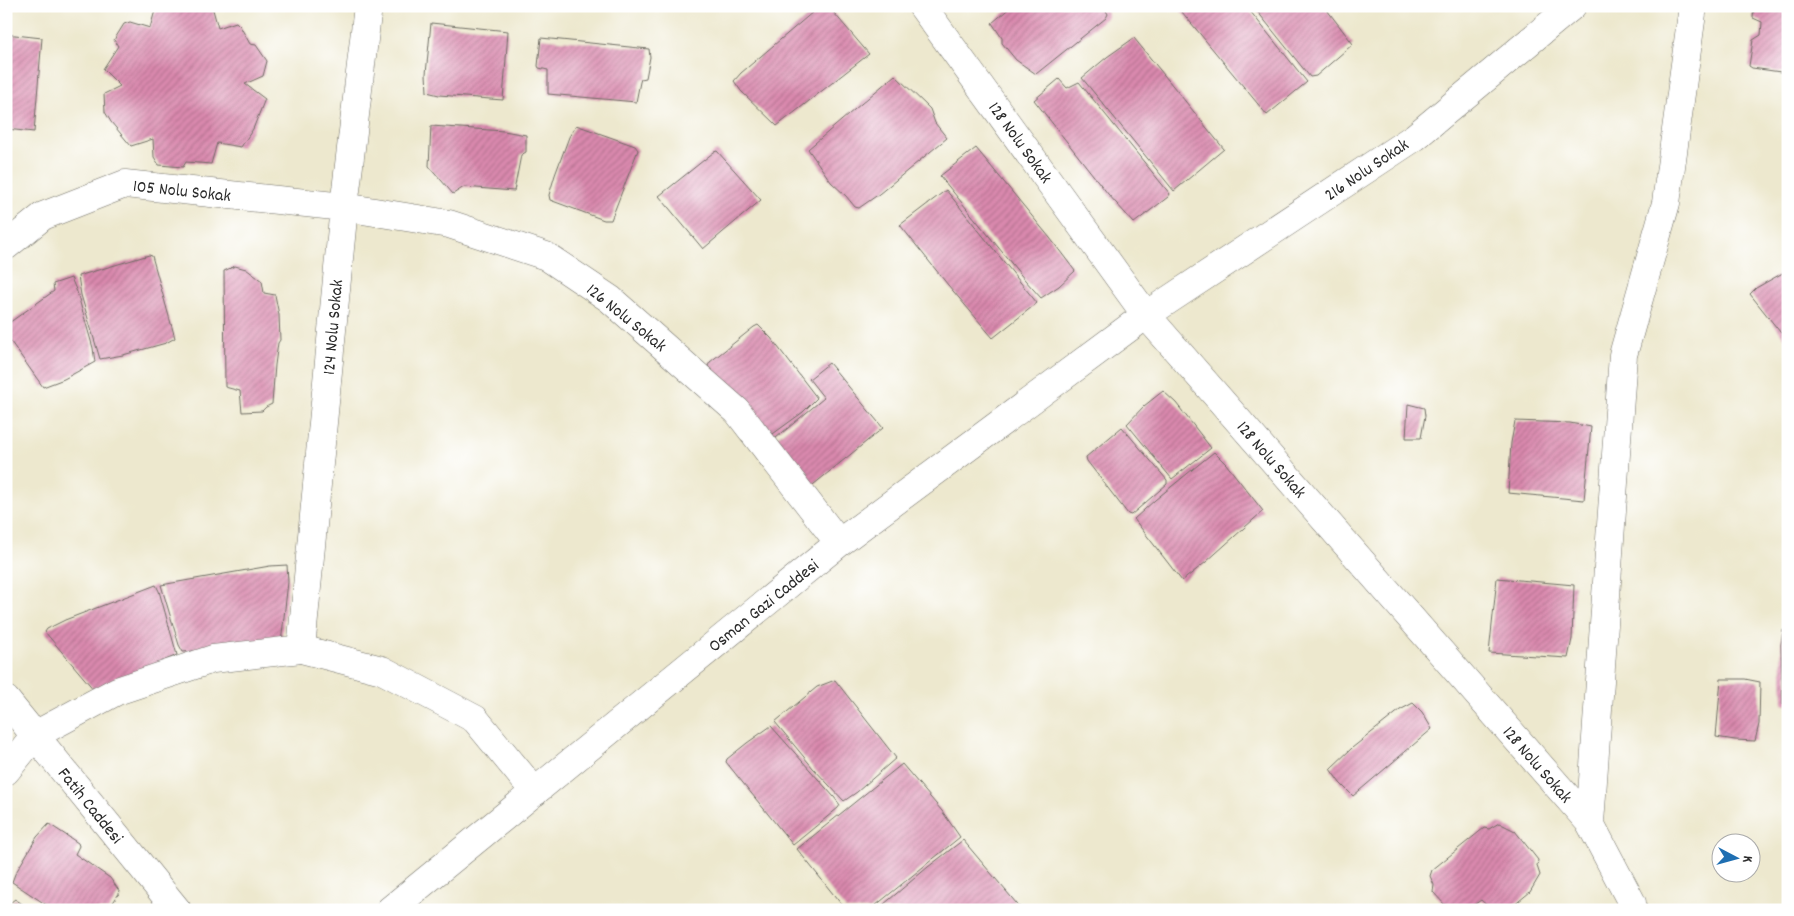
<svg xmlns="http://www.w3.org/2000/svg" width="1794" height="916" viewBox="0 0 1794 916" font-family="Dekko,sans-serif">
<style>
.building{fill:url(#building-hatch)}
.lines{fill:none;stroke-linecap:round;stroke-linejoin:round}
.minor-casing{stroke:#6f6d64;stroke-width:29}
.minor{stroke:#fff;stroke-width:28}
.labels{text-anchor:middle;stroke-width:5;stroke-linejoin:round;paint-order:stroke}
.street-label{font-size:18px;fill:#2b2b2b;stroke:#fff}
</style>
<defs>
<pattern id="building-hatch" width="6" height="6" patternUnits="userSpaceOnUse" patternTransform="scale(1.25)"><rect width="6" height="6" fill="#da89ae"/><path d="M-1 1l2-2M0 6l6-6M5 7l2-2" fill="none" stroke="#b1708e"/></pattern>
</defs>
<rect width="100%" height="100%" fill="#fff"/>
<filter id="ink" filterUnits="userSpaceOnUse"><feTurbulence type="fractalNoise" baseFrequency=".02" numOctaves="2"/><feDisplacementMap in="SourceGraphic" scale="10" xChannelSelector="R" yChannelSelector="G"/><feConvolveMatrix kernelMatrix="1 2 1 2 8 2 1 2 1" color-interpolation-filters="sRGB"/></filter>
<filter id="wash" filterUnits="userSpaceOnUse"><feTurbulence type="fractalNoise" baseFrequency=".0096" numOctaves="4" result="noise"/><feDisplacementMap in="SourceGraphic" scale="20" xChannelSelector="R" yChannelSelector="G"/><feGaussianBlur stdDeviation="1.12" result="paint"/><feColorMatrix in="noise" values="0 0 0 0 0 0 0 0 0 0 0 0 0 0 0 0 0 1.4 0 .05"/><feComposite in="paint" operator="in"/></filter>
<g filter="url(#wash)">
<rect width="100%" height="100%" fill="#ede8ce"/>
<g id="blocks">
<path class="building" d="M212,6L218,28L236,22L240,26L250,44L256,45L267,61L263,76L245,84L265,99L253,129L241,147L217,143L211,164L186,162L183,167L159,165L154,157L153,139L131,146L111,122L105,112L104,94L120,86L103,69L118,46L114,40L124,24L130,22L150,28L156,7Z
M820,6H828L869,54L777,126L741,91L734,81L741,73Z
M1012,6H1103L1108,14L1106,18L1036,74L1016,60L1002,43V38L992,23Z
M1177,6H1246L1307,82L1267,115Z
M1253,6H1324L1353,44L1316,76L1310,77Z
M1754,6H1788V73L1752,68L1749,66L1753,40L1761,35L1762,22L1753,18Z
M431,23L508,31L503,100L439,95L427,92L426,74Z
M6,34L42,38L34,132L6,129Z
M541,38L649,49L650,57L646,78L641,79L640,82L636,102L548,94V70L539,68L538,66Z
M1134,38L1224,149L1174,191L1082,78L1107,57Z
M895,75L930,109L935,123L947,138L879,194L859,208L855,207L846,196L831,182L808,149Z
M1059,79L1067,88L1079,82L1170,194L1168,197L1134,223L1108,194L1034,100Z
M576,125L635,146L638,150L611,220H604L550,200L549,195L555,175L569,137Z
M431,126L504,131L526,135V152L521,155L514,191L464,187L453,194L429,166Z
M976,148L1050,238L1075,271L1059,286L1041,298L1025,280L940,176Z
M717,151L761,200L703,249L659,196L714,152Z
M946,190L1037,303L993,338L948,285L900,225Z
M149,255L152,256L175,338L166,343L123,355L100,359L81,295L78,276Z
M235,266L246,269L262,281L264,293L275,295L279,315L280,340L278,343L275,365L272,404L266,407L262,411L242,412L240,391L225,387L224,271Z
M1788,270V342L1750,294L1756,288Z
M71,278L77,292L93,348L95,362L64,379L43,387L6,335V325L54,291L53,284Z
M758,325L771,338L817,398L803,412L766,439L721,385L708,366L710,362L754,327Z
M829,363L883,428L808,489L770,443L824,398L809,379Z
M1163,391L1176,403L1211,448L1172,479L1127,424L1144,406Z
M1408,404L1424,408L1425,416L1421,438H1406Z
M1515,421L1570,423L1591,427L1584,500L1508,493L1511,443Z
M1122,427L1167,480V484L1131,515L1128,514L1087,461L1086,457Z
M1214,452L1226,464L1263,511L1206,562L1182,581L1134,519L1155,500Z
M287,565L288,582L281,643L183,652L179,645L161,585L270,566Z
M1497,578L1574,585L1572,639L1568,658L1489,653Z
M156,585L159,591L177,655L95,691L45,632L47,629L65,620Z
M1783,630H1788V705L1783,704L1781,645Z
M1721,679H1745L1760,682L1759,724L1755,741L1735,740L1716,737Z
M835,680L896,758L857,792L844,801L813,768L775,722L817,687Z
M1413,703L1422,712L1432,729L1353,796L1340,783L1330,769L1352,748L1400,710Z
M771,726L834,797L840,805L838,808L793,845L726,762L727,759L747,743Z
M902,764L942,811L960,837L870,910H846L797,849Z
M1499,823L1515,831L1538,860L1537,866L1540,875L1530,892L1513,906H1506L1500,910H1492L1481,900L1468,909L1462,906L1455,908L1445,905L1433,892L1434,885L1430,876L1432,870L1484,828L1489,829Z
M49,824L78,843L79,846L75,854L110,878L120,892L108,910H54L12,882L15,874L37,837Z
M963,840L1022,910H877L928,867Z
M15,899L31,910H6V906Z"/>
</g>
</g>
<g filter="url(#ink)">
<use href="#blocks" fill-opacity="0" stroke="#6f6d64" stroke-width="1"/>
<g class="lines">
<defs>
<path id="minor" d="M922,6L1146,315L1590,823L1632,903V910
M6,246L43,216L125,184L344,207L449,224L546,256L610,299L737,411L839,543
M301,649L344,207L368,6
M6,700L177,910
M6,771L35,735L117,691L213,659L301,649L382,670L475,719L535,792
M1590,823L1623,355L1666,203L1693,6
M390,910L839,543L1146,315L1415,137L1572,6"/>
</defs>
<use href="#minor" class="minor-casing"/>
<use href="#minor" class="minor"/>
</g>
</g>
<g class="labels">
<g class="street-label">
<text transform="translate(1021 142) rotate(54)" y="6">128 Nolu Sokak</text>
<text transform="translate(1366 169) rotate(-34)" y="6">216 Nolu Sokak</text>
<text transform="translate(182 190) rotate(6)" y="6">105 Nolu Sokak</text>
<text transform="translate(627 317) rotate(39)" y="6">126 Nolu Sokak</text>
<text transform="translate(332 327) rotate(-85)" y="6">124 Nolu Sokak</text>
<text transform="translate(1272 459) rotate(49)" y="6">128 Nolu Sokak</text>
<text transform="translate(763 605) rotate(-39)" y="6">Osman Gazi Caddesi</text>
<text transform="translate(1538 764) rotate(49)" y="6">128 Nolu Sokak</text>
<text transform="translate(91 805) rotate(51)" y="6">Fatih Caddesi</text>
</g>
</g>
<rect width="1794" height="916" fill="none" stroke="#fff" stroke-width="25"/>
<g transform="translate(1736 858) rotate(96)"><circle r="24" fill="#ffffff" stroke="#aaaaaa"/>
<path d="M0-4L9 19L0 12L-9 19Z" fill="#1f6fb2"/>
<text y="-8" font-size="14" font-weight="bold" text-anchor="middle" fill="#2b2b2b">K</text>
</g>
</svg>
